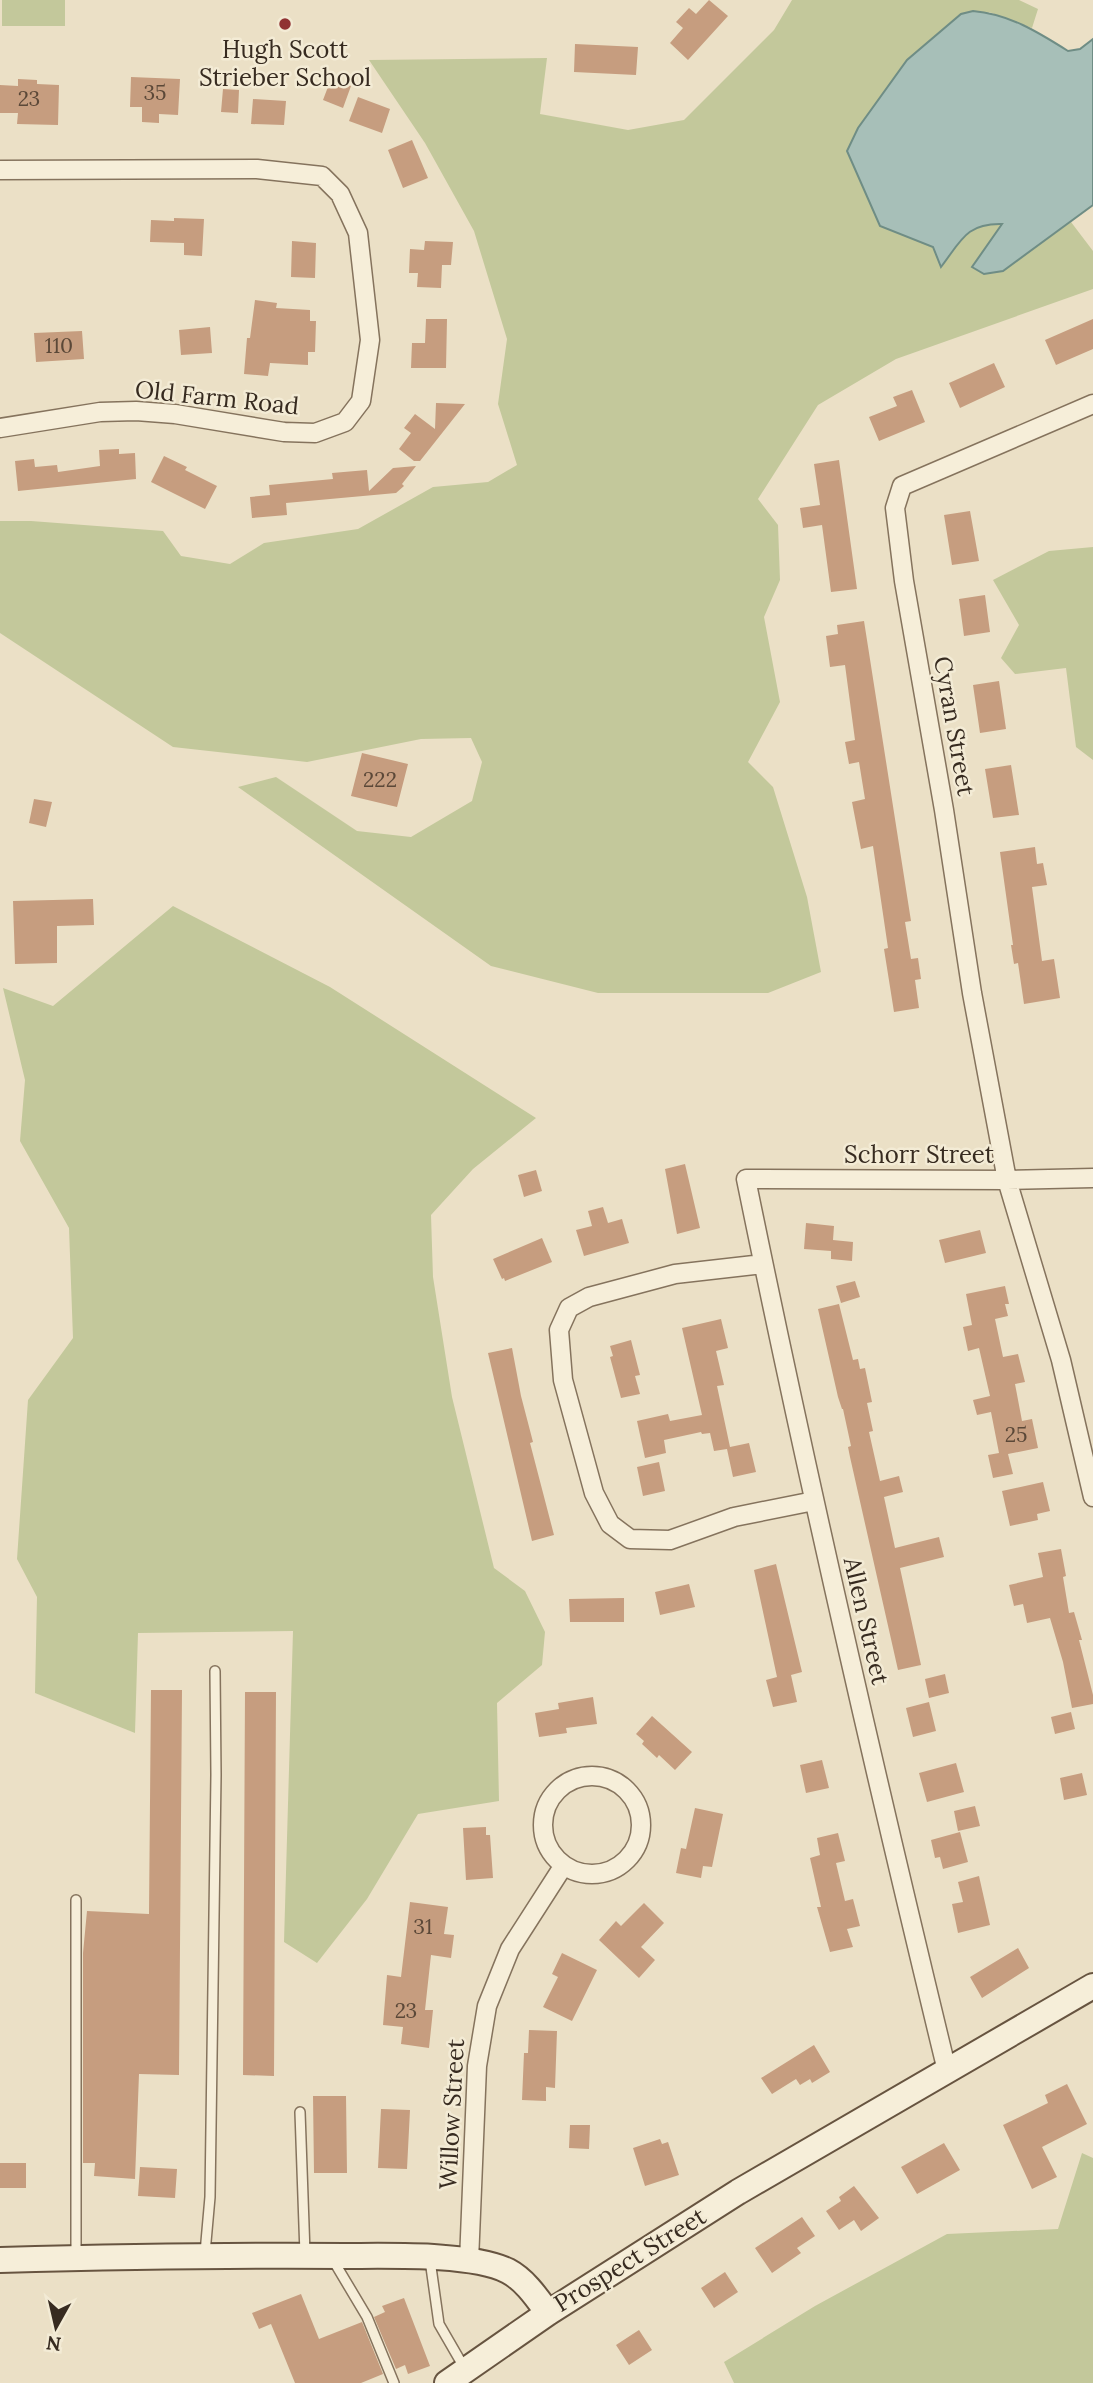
<svg xmlns="http://www.w3.org/2000/svg" width="1093" height="2383" viewBox="0 0 1093 2383" font-family="Lora,serif">
<style>
.green{fill:#c3c89b}
.water{fill:#a7bfb8;stroke:#6f8d85;stroke-width:2}
.building{fill:#c69d7f}
.lines{fill:none;stroke-linecap:round;stroke-linejoin:round}
.lane-casing{stroke:#85735d;stroke-width:12}
.street-casing{stroke:#85735d;stroke-width:21}
.secondary-casing{stroke:#675440;stroke-width:28}
.lane{stroke:#f6eed9;stroke-width:9}
.street{stroke:#f6eed9;stroke-width:18}
.secondary{stroke:#f6eed9;stroke-width:24}
.poi-dot{fill:#903232;stroke:#f3ebd5;stroke-width:2.5}
.labels{text-anchor:middle;stroke-width:5;stroke-linejoin:round;paint-order:stroke}
.number-label{font-size:21px;fill:#5b4838}
.poi-label{font-size:24px;fill:#372b20;stroke:#f3ebd5}
.street-label{font-size:24px;fill:#372b20;stroke:#f3ebd5}
</style>
<rect width="100%" height="100%" fill="#ebe0c6"/>
<path class="green" d="M2,0H65V26H2Z
M792,0H1019L1038,9L1032,28L989,12L880,225L933,247L942,266C962,239 966,224 1003,224L972,266L1003,271L1071,222L1093,251V289L896,359L818,405L758,499L778,525L780,580L764,617L780,702L748,762L773,787L807,897L821,972L768,993H598L491,966L238,787L276,777L357,831L411,837L472,801L482,762L471,738L421,739L307,762L173,747L0,633V521H31L163,531L181,556L230,564L264,543L358,529L433,487L488,482L517,465L498,404L507,339L474,231L425,143L369,60L547,58L540,114L628,130L684,120L774,30Z
M1093,547V760L1076,747L1066,668L1015,674L1001,658L1019,625L993,580L1049,551Z
M173,906L330,987L536,1118L473,1169L431,1215L433,1277L452,1397L494,1568L525,1591L545,1632L542,1665L497,1703L499,1801L418,1814L367,1899L317,1963L284,1942L293,1631L138,1633L135,1733L35,1693L37,1597L17,1559L28,1400L73,1338L69,1228L20,1141L25,1080L3,988L53,1006Z
M1082,2153L1093,2158V2383H734L724,2362L815,2306L947,2234L1058,2229Z"/>
<path class="water" d="M973,11C1009,14 1038,32 1068,51L1080,49L1093,39V205L1003,271L984,274L972,267L1002,224C966,223 961,241 941,267L933,247L880,226L847,151L858,128L907,60L961,14Z"/>
<path class="building" d="M709,0L728,16L688,60L670,43L683,28L676,22L689,8L696,14Z
M575,44L638,47L636,75L574,72Z
M131,77L180,79L178,115L159,114V123L142,122V107H130Z
M18,79L37,80V84L59,85L58,125L17,124L18,113H0V85L18,86Z
M331,79L351,86L343,108L323,100Z
M223,89L239,90L238,113L221,112Z
M358,97L390,109L382,133L349,121Z
M253,99L286,101L284,125L251,124Z
M412,140L428,178L403,188L388,150Z
M174,218L204,219L202,256L184,255V243L150,242L151,220L174,221Z
M292,241L316,243L315,278L291,277Z
M425,241L453,242L451,265H442L441,288L417,287L418,273H409L410,249L424,250Z
M255,300L277,303L276,308L310,310V321H316L315,352H308V365L270,363L268,376L244,374L247,338H250Z
M426,319H447L446,368H411L412,343H425Z
M1093,319V349L1056,365L1045,340Z
M210,327L212,353L181,355L179,330Z
M82,331L84,359L36,362L34,333Z
M994,363L1005,387L960,408L949,383Z
M912,390L925,422L879,441L869,417L897,406L893,397Z
M436,403L465,404L420,461H414L399,449L411,433L404,428L415,414L435,429Z
M119,449V454L135,453L136,479L18,491L15,461L34,459L35,467L57,465L58,472L100,466L99,450Z
M164,456L187,467L185,470L217,486L205,509L151,482Z
M839,460L857,589L831,592L822,525L803,528L800,508L820,505L814,464Z
M416,466L402,484L404,486L396,493L286,503L287,515L252,518L250,497L270,495L269,485L333,479L332,473L367,470L369,491L393,468Z
M970,511L979,561L952,565L944,515Z
M985,595L990,632L964,636L959,599Z
M864,621L911,921L905,922L911,959L918,958L921,979L915,980L919,1008L894,1012L884,949L888,948L873,846L861,849L852,802L865,799L859,762L849,764L845,742L855,740L845,665L830,667L826,636L838,634L837,625Z
M999,681L1006,729L980,733L973,685Z
M362,753L408,764L397,807L351,796Z
M1011,765L1019,815L993,818L985,769Z
M34,799L52,802L46,827L29,823Z
M1035,847L1037,864L1043,863L1047,885L1032,887L1042,961L1054,959L1060,998L1024,1004L1018,963L1014,964L1011,945H1013L1000,852Z
M93,899L94,925L57,926V963L15,964L13,901Z
M685,1164L700,1228L677,1234L665,1169Z
M536,1170L542,1191L524,1197L518,1175Z
M603,1207L608,1223L622,1219L629,1243L584,1256L576,1230L592,1226L588,1211Z
M806,1223L834,1226L833,1240L853,1242L852,1261L831,1259V1251L804,1249Z
M980,1230L986,1253L945,1263L939,1240Z
M542,1238L552,1262L505,1281L504,1278L502,1279L493,1259Z
M855,1281L860,1297L841,1303L836,1286Z
M1005,1286L1009,1304H1005L1008,1316L995,1319L1003,1357L1018,1354L1025,1382L1015,1384L1022,1421L1032,1419L1038,1448L1008,1454L1013,1474L993,1478L988,1455L999,1453L991,1412L977,1415L973,1400L990,1396L979,1348L968,1351L963,1327L972,1325L966,1294Z
M839,1304L853,1360L858,1359L860,1369L865,1368L872,1402L867,1403L873,1431L869,1432L880,1481L899,1476L903,1492L884,1497L895,1548L939,1537L944,1557L900,1568L921,1665L898,1670L850,1457L848,1447L851,1446L843,1409H842L838,1397L818,1309Z
M721,1319L728,1348L716,1351L724,1385L717,1386L730,1447L749,1443L756,1472L733,1477L727,1449L714,1451L710,1433L702,1434L701,1432L664,1440L666,1453L645,1458L637,1421L668,1414L670,1421L702,1415L682,1328Z
M631,1340L640,1375L635,1376L640,1394L621,1398L610,1357L613,1356L610,1346Z
M512,1348L521,1396L533,1442L530,1443L554,1535L532,1541L488,1353Z
M659,1462L665,1491L643,1496L637,1467Z
M1043,1482L1050,1511L1037,1514L1038,1520L1010,1526L1002,1491Z
M1061,1549L1066,1576L1063,1577L1069,1613L1074,1612L1082,1640H1079L1093,1695V1704L1072,1708L1063,1662L1050,1618L1027,1623L1023,1604L1014,1606L1009,1585L1043,1577L1038,1553Z
M776,1564L802,1672L791,1675L797,1702L773,1707L766,1680L777,1677L754,1570Z
M689,1584L695,1607L660,1615L655,1592Z
M624,1598V1622H570L569,1599Z
M945,1674L949,1693L929,1698L925,1679Z
M151,1690H182L179,2075L139,2074L135,2179L94,2176L95,2163H83V1953L87,1911L149,1914Z
M245,1692H276L274,2076L243,2075Z
M593,1697L597,1724L566,1728L567,1733L539,1737L535,1713L559,1709L558,1703Z
M929,1702L936,1731L913,1737L906,1708Z
M1071,1712L1075,1729L1055,1734L1051,1717Z
M652,1716L692,1752L675,1770L659,1755L657,1758L642,1744L644,1741L636,1734Z
M822,1760L829,1788L806,1793L800,1765Z
M956,1763L964,1792L927,1802L919,1773Z
M1082,1773L1087,1795L1064,1800L1060,1778Z
M975,1806L980,1826L958,1831L954,1811Z
M695,1808L723,1814L712,1867L703,1866L701,1878L676,1873L681,1848L686,1849Z
M486,1827V1835H490L493,1878L466,1880L463,1828Z
M960,1832L968,1862L943,1869L940,1857L935,1858L931,1840Z
M838,1833L845,1861L836,1863L845,1901L853,1899L860,1926L847,1929L853,1947L830,1952L817,1907H821L810,1858L820,1855L817,1838Z
M979,1876L990,1925L958,1933L952,1904L963,1902L958,1882Z
M410,1902L448,1907L444,1934L454,1935L451,1958L431,1955L425,2010H433L429,2048L401,2044L403,2027L383,2025L387,1975L401,1977Z
M644,1903L664,1923L641,1947L655,1960L639,1978L599,1940L616,1921L621,1926Z
M1018,1948L1029,1968L982,1998L970,1977Z
M562,1953L597,1970L572,2021L543,2007L558,1977L552,1974Z
M529,2030L557,2031L555,2088L546,2087V2101L522,2100L524,2053H528Z
M814,2045L830,2072L812,2083L810,2079L800,2085L796,2079L772,2094L761,2078Z
M1067,2084L1087,2124L1042,2147L1057,2177L1032,2189L1003,2125L1048,2103L1045,2095Z
M313,2096H346L347,2173H314Z
M381,2109L410,2110L407,2169L378,2168Z
M570,2125H590L589,2149L569,2148Z
M660,2139L662,2144L668,2142L679,2175L645,2186L633,2148Z
M944,2143L960,2170L917,2194L901,2167Z
M0,2163H26V2188H0Z
M140,2167L177,2169L175,2198L138,2196Z
M854,2186L879,2218L861,2231L854,2220L839,2230L826,2211L841,2201L839,2197Z
M802,2217L815,2236L797,2248L801,2253L772,2273L755,2248Z
M725,2272L738,2292L714,2308L701,2288Z
M301,2294L319,2339L362,2322L383,2374L361,2383H295L271,2324L259,2329L252,2313Z
M404,2298L430,2366L408,2374L405,2365L396,2369L374,2317L385,2312L382,2306Z
M639,2330L652,2350L629,2365L616,2345Z"/>
<g class="lines">
<defs>
<path id="lane" d="M76,1900V2256
M300,2112L305,2254
M205,2253L210,2197L216,1775L215,1671
M333,2260L367,2317L394,2383
M430,2260L439,2324L465,2369"/>
<path id="street" d="M0,170L257,169L322,176L340,194L358,233L370,340L361,401L345,422L315,433L284,432L175,414L136,411L100,412L0,428
M1093,404L902,486L895,508L904,581L944,810L972,993L1007,1180L1061,1360L1093,1497
M763,1264L675,1274L589,1297L569,1308L559,1330L563,1380L594,1493L610,1524L630,1539L670,1540L734,1517L814,1501
M543 1825a49 49 0 1 1 98 0a49 49 0 1 1-98 0Z
M947,2071C875,1774 807,1478 746,1179L1007,1180L1093,1178
M469,2261L477,2066L487,2006L510,1949L564,1865"/>
<path id="secondary" d="M0,2260C115,2257 230,2255 345,2256C386,2256 473,2253 508,2271C525,2280 537,2298 548,2313
M447,2383L548,2313L738,2192L1093,1986"/>
</defs>
<use href="#lane" class="lane-casing"/>
<use href="#street" class="street-casing"/>
<use href="#secondary" class="secondary-casing"/>
<use href="#lane" class="lane"/>
<use href="#street" class="street"/>
<use href="#secondary" class="secondary"/>
</g>
<circle class="poi-dot" cx="285" cy="24" r="7"/>
<g class="labels">
<g class="number-label">
<text x="155" y="100">35</text>
<text x="29" y="106">23</text>
<text x="59" y="353">110</text>
<text x="380" y="787">222</text>
<text x="1016" y="1442">25</text>
<text x="423" y="1934">31</text>
<text x="406" y="2018">23</text>
</g>
<g class="poi-label">
<text x="285" y="58">Hugh Scott<tspan x="285" dy="28">Strieber School</tspan></text>
</g>
<g class="street-label">
<text transform="translate(217 398) rotate(6)" y="8">Old Farm Road</text>
<text transform="translate(954 726) rotate(80)" y="8">Cyran Street</text>
<text x="919" y="1163">Schorr Street</text>
<text transform="translate(866 1621) rotate(77)" y="8">Allen Street</text>
<text transform="translate(452 2114) rotate(-87)" y="8">Willow Street</text>
<text transform="translate(630 2260) rotate(-32)" y="8">Prospect Street</text>
</g>
</g>
<g transform="translate(56 2327) rotate(188)" stroke="#f3ebd5" stroke-width="5" paint-order="stroke">
<path d="M0-5L12 26L0 18L-12 26Z" fill="#372b20"/>
<text y="-10" font-size="19" font-weight="bold" text-anchor="middle" fill="#372b20">N</text>
</g>
</svg>
